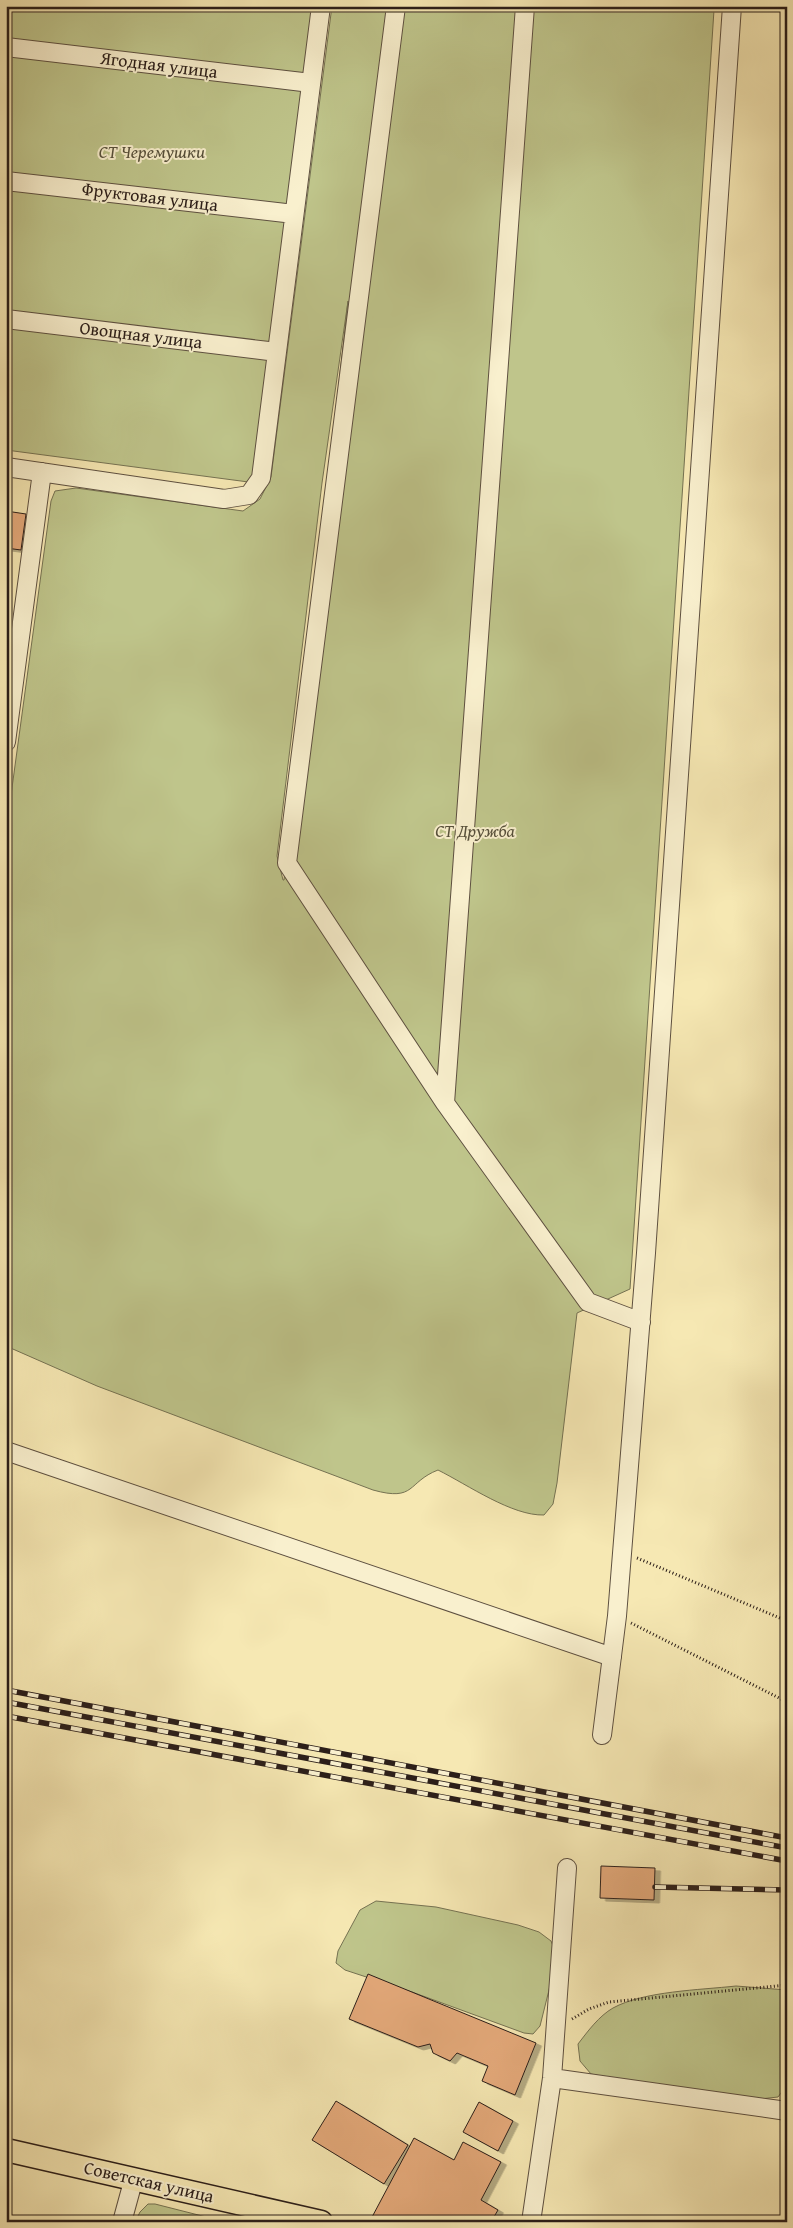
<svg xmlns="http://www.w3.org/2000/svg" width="793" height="2228" viewBox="0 0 793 2228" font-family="'Gentium Book Plus',serif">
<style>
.green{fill:#bfc58b;stroke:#757252;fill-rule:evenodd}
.building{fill:#e4a97a;stroke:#2b1e19;filter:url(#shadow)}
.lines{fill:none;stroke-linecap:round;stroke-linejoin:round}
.minor-casing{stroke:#5e5040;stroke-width:20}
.major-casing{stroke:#2b1e19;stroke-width:25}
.path{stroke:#2b1e19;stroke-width:3;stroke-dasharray:1 2.5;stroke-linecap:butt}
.minor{stroke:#f9f0ce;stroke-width:18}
.major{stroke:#f6e8b3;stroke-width:22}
.rail-casing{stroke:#2b1e19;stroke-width:5.5}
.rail{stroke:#f9f0ce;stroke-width:4;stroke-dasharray:11;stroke-linecap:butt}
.labels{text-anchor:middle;stroke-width:4;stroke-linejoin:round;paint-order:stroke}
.street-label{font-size:18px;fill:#2b1e19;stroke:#f9f0ce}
.park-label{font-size:18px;font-style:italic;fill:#57503b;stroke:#f9f0ce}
</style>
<defs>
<filter id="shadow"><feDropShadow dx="5.5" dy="3" stdDeviation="0" flood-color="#0004"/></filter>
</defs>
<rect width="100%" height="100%" fill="#f6e8b3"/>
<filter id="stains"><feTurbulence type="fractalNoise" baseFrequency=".004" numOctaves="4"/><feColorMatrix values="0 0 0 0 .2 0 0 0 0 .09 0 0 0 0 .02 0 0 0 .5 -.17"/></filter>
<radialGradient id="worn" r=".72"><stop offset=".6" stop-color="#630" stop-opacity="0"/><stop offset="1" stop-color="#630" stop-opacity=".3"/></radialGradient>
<path class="green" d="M6,6H316L256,483L6,450Z
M332,6H704L714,10L630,1289L577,1313L557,1483L553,1504L544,1515C512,1516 468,1485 438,1470C407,1482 416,1502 373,1490L97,1386L6,1346V832L51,501L55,491L76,488L243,511L260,499L271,477ZM348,301L284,880H283L277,856L322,483Z
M376,1901L436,1907L518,1925L539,1932L551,1941L555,1951V1966L540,2026L533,2034L524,2033L412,1992L345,1970L336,1963L338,1951L360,1910Z
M736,1986L787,1990V2085L778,2097L760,2099L635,2083L591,2074L580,2061L578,2044C588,2031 599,2016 613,2008C644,1991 700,1990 736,1986Z
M148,2204H155L226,2222H135L140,2212Z"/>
<path class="building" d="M6,511L26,514L21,550L6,548Z
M601,1866L655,1868L654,1900L600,1898Z
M368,1974L536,2043L515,2095L482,2081L488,2066L457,2053L450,2061L433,2053L430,2044L418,2047L349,2019Z
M336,2101L408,2145L384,2184L312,2140Z
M479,2102L513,2121L498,2151L463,2132Z
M414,2138L454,2160L463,2142L501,2162L481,2200L498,2210L491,2222H383L371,2219Z"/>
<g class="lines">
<defs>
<path id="minor" d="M396,6L287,863L445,1103L588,1302L641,1322
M6,47L311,83
M6,181L294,214
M6,319L277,352
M6,467L224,499L249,495L261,478L321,6
M6,742L42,472
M445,1103L525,6
M6,1451L612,1657
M602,1735L617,1616L646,1253L732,6
M552,2078L787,2111
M122,2222L134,2178
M531,2222L552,2078L567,1868"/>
<path id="major" d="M6,2150L321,2222"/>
</defs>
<use href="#minor" class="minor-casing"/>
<use href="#major" class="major-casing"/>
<path class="path" d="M637,1558L787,1621
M631,1623L787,1702
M572,2019L589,2009L609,2002L787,1985"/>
<use href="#minor" class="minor"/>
<use href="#major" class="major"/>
<defs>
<path id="rail" d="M6,1690L787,1838
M6,1702L787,1848
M6,1716L787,1861
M655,1887L787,1890"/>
</defs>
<use href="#rail" class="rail-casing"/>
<use href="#rail" class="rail"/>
</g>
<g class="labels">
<g class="street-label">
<text transform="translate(159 65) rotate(7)" y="6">Ягодная улица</text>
<text transform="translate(150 197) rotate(7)" y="6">Фруктовая улица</text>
<text transform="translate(141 335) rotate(7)" y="6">Овощная улица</text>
<text transform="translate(149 2182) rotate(13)" y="6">Советская улица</text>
</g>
<g class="park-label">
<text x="152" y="158">СТ Черемушки</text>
<text x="475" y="837">СТ Дружба</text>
</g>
</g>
<rect width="793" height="2228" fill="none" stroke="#f6e8b3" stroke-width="25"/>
<rect x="8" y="8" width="778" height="2213" fill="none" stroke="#2b1e19" stroke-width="2.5"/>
<rect x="12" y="12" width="768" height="2203" fill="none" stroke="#2b1e19"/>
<rect width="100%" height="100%" filter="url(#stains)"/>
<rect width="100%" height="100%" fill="url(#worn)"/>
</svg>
